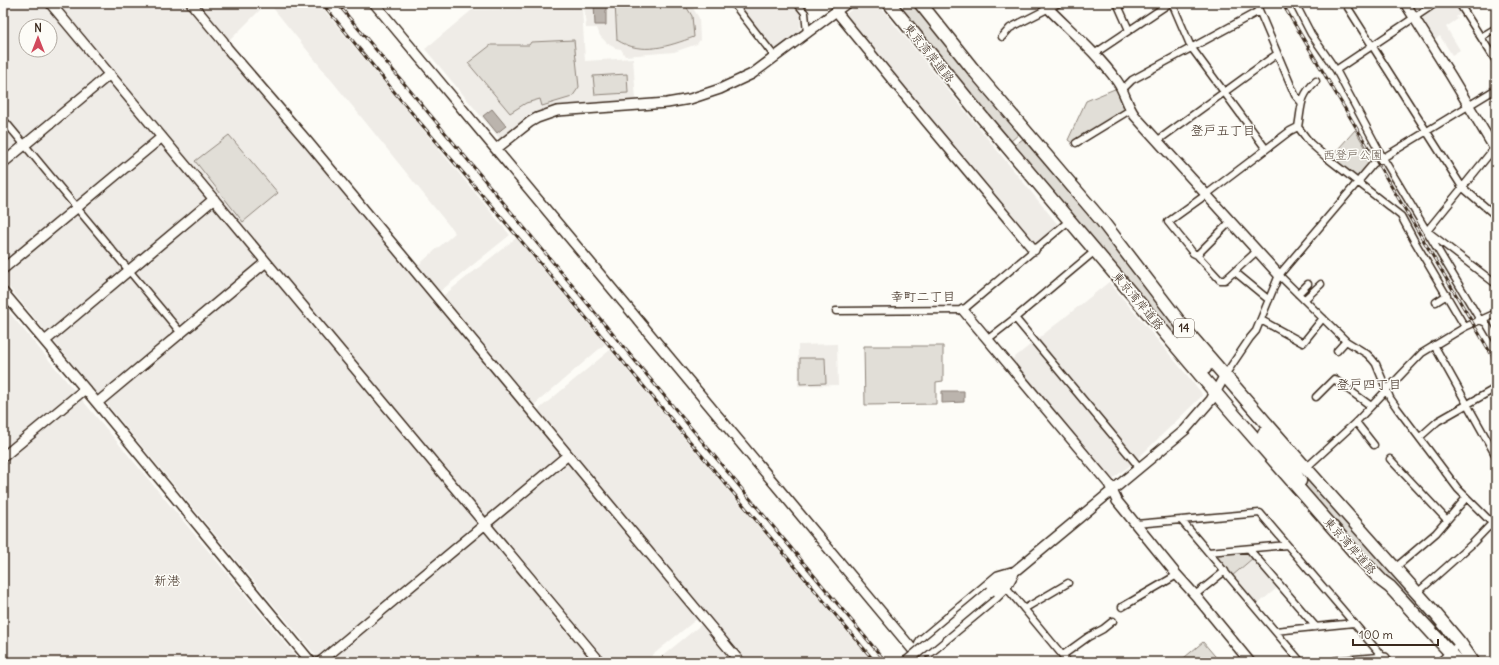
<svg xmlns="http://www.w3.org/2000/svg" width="1499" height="665" viewBox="0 0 1499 665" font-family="Delius,'Klee One',sans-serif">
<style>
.built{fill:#efece7;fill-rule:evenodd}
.green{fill:#e1ded7;stroke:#8e847a}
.water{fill:#bbb4ad;stroke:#887d74}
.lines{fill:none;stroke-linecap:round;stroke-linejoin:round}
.street-casing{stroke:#3b2a1e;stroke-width:9}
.secondary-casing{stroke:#3b2a1e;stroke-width:12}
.highway-casing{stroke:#3b2a1e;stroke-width:15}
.street{stroke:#fdfcf7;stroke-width:6}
.secondary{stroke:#fdfcf7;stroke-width:9}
.highway{stroke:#fdfcf7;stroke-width:12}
.rail-casing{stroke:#3b2a1e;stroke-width:3}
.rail{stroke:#fdfcf7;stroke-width:1.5;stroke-dasharray:4.5;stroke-linecap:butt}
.secondary-bridge-casing{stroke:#3b2a1e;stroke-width:12;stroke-linecap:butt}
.secondary-bridge{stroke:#fdfcf7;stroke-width:9}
.labels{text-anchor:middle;stroke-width:3;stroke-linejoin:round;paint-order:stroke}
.shield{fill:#fdfcf7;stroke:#75695f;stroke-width:1}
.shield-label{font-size:11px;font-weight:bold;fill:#3b2a1e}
.street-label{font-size:12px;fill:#3b2a1e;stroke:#fdfcf7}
.park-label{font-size:12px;fill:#64574c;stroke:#fdfcf7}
.neighbourhood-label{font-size:13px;fill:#3b2a1e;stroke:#fdfcf7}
</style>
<rect width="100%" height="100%" fill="#fdfcf7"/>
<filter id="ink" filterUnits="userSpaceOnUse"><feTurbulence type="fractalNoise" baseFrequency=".025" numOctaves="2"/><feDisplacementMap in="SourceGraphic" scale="8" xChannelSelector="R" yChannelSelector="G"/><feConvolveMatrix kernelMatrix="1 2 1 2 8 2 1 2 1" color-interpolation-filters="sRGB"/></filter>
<g filter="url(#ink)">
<path class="built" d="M3,3H44L102,73V76L3,159ZM26,26H50V50H26Z
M58,3H186L561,453V456L489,516L486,517Z
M195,3H267L227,43Z
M269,3H318L510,235L438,293L416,267L455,233Z
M539,3H688L691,5L699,18L700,40L697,44L674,52L625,56L621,49L615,48L607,43L600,36L597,28H586L584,6L540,7Z
M737,3H792L801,14L800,31L775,50L772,51Z
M860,3H877L1059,226L1037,245H1035L846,18V14Z
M1445,3H1456L1462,13L1456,17L1458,19L1446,27L1460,50L1452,55L1440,36L1433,40L1421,22L1422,18Z
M582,8L585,61L633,58L636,100L590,104L588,101V104L557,107L531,115L524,120L500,139L425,49L472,10Z
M107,82H109L154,136V139L79,201H76L32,148V145Z
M159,145H162L206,198V201L131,264L128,263L84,209V207Z
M22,152L26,153L70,206V209L3,265V169Z
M211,207H214L259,261L258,264L183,326H180L136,272V269Z
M75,214H78L123,268L122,271L49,332H46L3,280V275Z
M516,238L605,344L534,405L444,299V295Z
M263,269H266L477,523V526L320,657H317L106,403V401Z
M127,277H130L175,331V333L101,395H98L54,341V338Z
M1109,282L1201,392L1202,396L1132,464L1112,479H1108L1010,361Z
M3,305L301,662H3Z
M837,344L838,385L798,386L799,366H798V345Z
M610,350L872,662H746L538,410Z
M566,462H568L698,618L644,662H608L494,525L493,522Z
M482,532H485L593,662H326Z
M1253,558L1278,587L1257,605L1232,576Z
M703,623L735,662H655Z"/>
<path class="green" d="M615,3H684L692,16L694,37C669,46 642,56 617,40Z
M896,3H915L1020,133L1010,142Z
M574,40L579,87L572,97L542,106L540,99L526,103L510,113L468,63L491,45H529L531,42Z
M627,74L628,93L595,95L593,76Z
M1117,88L1127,108L1126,110L1072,143L1068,140L1086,101Z
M1355,130L1373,160L1371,161L1358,176L1355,177L1331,157Z
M229,135L278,193L243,222L195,161Z
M1024,138C1082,206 1140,273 1188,348C1194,358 1204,367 1209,377L1014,146Z
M864,346H943V381L936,382V404L865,405Z
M800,358H825L826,383L800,384Z
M1231,389L1408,590L1444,634L1441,636L1374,566L1313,497L1284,454L1230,392Z
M1247,551L1253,558L1232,576L1215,557L1217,553Z
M1203,642L1220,662H1179Z"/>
<path class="water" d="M594,3H606V25H595Z
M492,109L506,126L497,133L483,116Z
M942,391H964V402L942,403Z"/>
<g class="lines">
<defs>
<path id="street" d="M733,3L775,57
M797,3L805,13L807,33
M1117,3L1129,30
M1172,3L1191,47L1266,149
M1256,3L1295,95L1301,102
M1295,3L1311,34L1336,70L1383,158L1480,320L1486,323L1496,340
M1345,3L1462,187L1496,216
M1459,3L1496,61
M1002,37L1010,28L1059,3
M1481,37L1496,28
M1094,54L1170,3
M1336,70L1436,3
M1122,90L1132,80L1259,11
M3,119L181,333
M1298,127L1310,143L1327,158L1401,216L1415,242L1465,327
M1157,141L1277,54
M1076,143L1130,110
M1496,146L1427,231L1496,284
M1231,221L1197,255L1193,253L1168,222L1207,194L1290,131L1298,127C1302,106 1299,97 1316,81
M1197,255L1220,280H1225L1257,251
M1235,272L1269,300
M1279,275L1346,341L1367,354L1372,359L1376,364L1390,398L1397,408L1458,489L1496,527
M1298,294L1308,284
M1304,300L1321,284
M1436,302L1447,295
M836,311L963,310L1070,220
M1015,318L1140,468
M1261,320L1303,343L1323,318
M988,339L1015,318L1095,251
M1434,345L1496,456
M1337,351L1346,341
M1225,375L1250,338L1256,331L1279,275L1373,164L1496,89
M1316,397L1334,379L1371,406
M1356,422L1374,445
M1420,437L1438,421L1496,388
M1390,459L1447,520
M1306,468L1356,422L1422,353L1465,327L1496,313
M1181,520L1301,662
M1136,524L1260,513L1387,662
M1249,549L1316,627
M1208,552L1287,545
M1395,568L1436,533L1466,498
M1006,587L1068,662
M1417,593L1471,545L1496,519
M1195,595L1225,571
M1122,607L1177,575
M1024,609L1068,583
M1275,631L1354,623
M1063,655L1088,637L1103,629L1113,621
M1439,662L1460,643"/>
<path id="secondary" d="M50,3L600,662
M191,3L223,41L227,48L307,141L740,662
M374,3L923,662
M1043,3C1068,29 1096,52 1117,81C1125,92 1127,106 1135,116L1279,275
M1405,3L1451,76L1496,151
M836,11L926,121L1034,250
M496,149L530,122L537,118L557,111L667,103L690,99L720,89L752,74L847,3
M3,163L110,74
M3,269L162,137
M3,292L97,403L311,662
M963,310L1109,484L1117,501L1177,575L1195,595L1250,662
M45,341L214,199
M97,403L266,262
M3,457L85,389
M1015,571L1006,587L996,597L931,651L916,653L921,641L998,576Z
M991,591L1185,430L1211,400L1225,375
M320,662L568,455
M1336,662L1385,658"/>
<path id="highway" d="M889,3L982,117L1230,410L1355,553L1382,581L1390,587L1459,662
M920,3L976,73L1102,221L1188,333L1286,446L1434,612L1460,643L1473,662
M1182,333L1190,349L1205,368
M1264,433L1288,463L1300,481"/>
</defs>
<use href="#street" class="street-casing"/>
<use href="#secondary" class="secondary-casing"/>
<use href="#highway" class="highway-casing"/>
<use href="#street" class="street"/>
<use href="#secondary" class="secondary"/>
<use href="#highway" class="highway"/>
<defs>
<path id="rail" d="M322,3L400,99L552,277L875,662
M337,3L886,662
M1282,3L1496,362"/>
</defs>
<use href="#rail" class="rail-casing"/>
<use href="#rail" class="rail"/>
<defs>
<path id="secondary-bridge" d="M906,662L991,591"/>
</defs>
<use href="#secondary-bridge" class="secondary-bridge-casing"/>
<use href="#secondary-bridge" class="secondary-bridge"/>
</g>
</g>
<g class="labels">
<rect class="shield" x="1174" y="319" width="20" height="18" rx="3"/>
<g class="shield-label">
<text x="1184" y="332">14</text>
</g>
<g class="street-label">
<text transform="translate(929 53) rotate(51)" y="4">東京湾岸道路</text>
<text transform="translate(1138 301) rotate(50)" y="4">東京湾岸道路</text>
<text transform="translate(1350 546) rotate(48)" y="4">東京湾岸道路</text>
</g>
<g class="park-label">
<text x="1353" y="159">西登戸公園</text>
</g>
<g class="neighbourhood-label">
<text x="1223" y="135">登戸五丁目</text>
<text x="923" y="301">幸町二丁目</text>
<text x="1369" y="389">登戸四丁目</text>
<text x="167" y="585">新港</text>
</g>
</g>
<rect width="1499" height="665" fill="none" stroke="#fdfcf7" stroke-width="16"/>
<rect x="8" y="8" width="1483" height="649" fill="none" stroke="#3b2a1e" stroke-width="1.5" filter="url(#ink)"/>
<g transform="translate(38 38)"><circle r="19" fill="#fdfcf7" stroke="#afa8a0"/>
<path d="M0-3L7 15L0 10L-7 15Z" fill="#d1495b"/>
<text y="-6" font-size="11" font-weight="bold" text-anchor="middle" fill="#3b2a1e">N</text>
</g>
<path d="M1353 639v6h85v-6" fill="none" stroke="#3b2a1e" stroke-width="2"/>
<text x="1359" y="639" font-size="12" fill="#3b2a1e" stroke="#fdfcf7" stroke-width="3" paint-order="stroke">100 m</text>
</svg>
